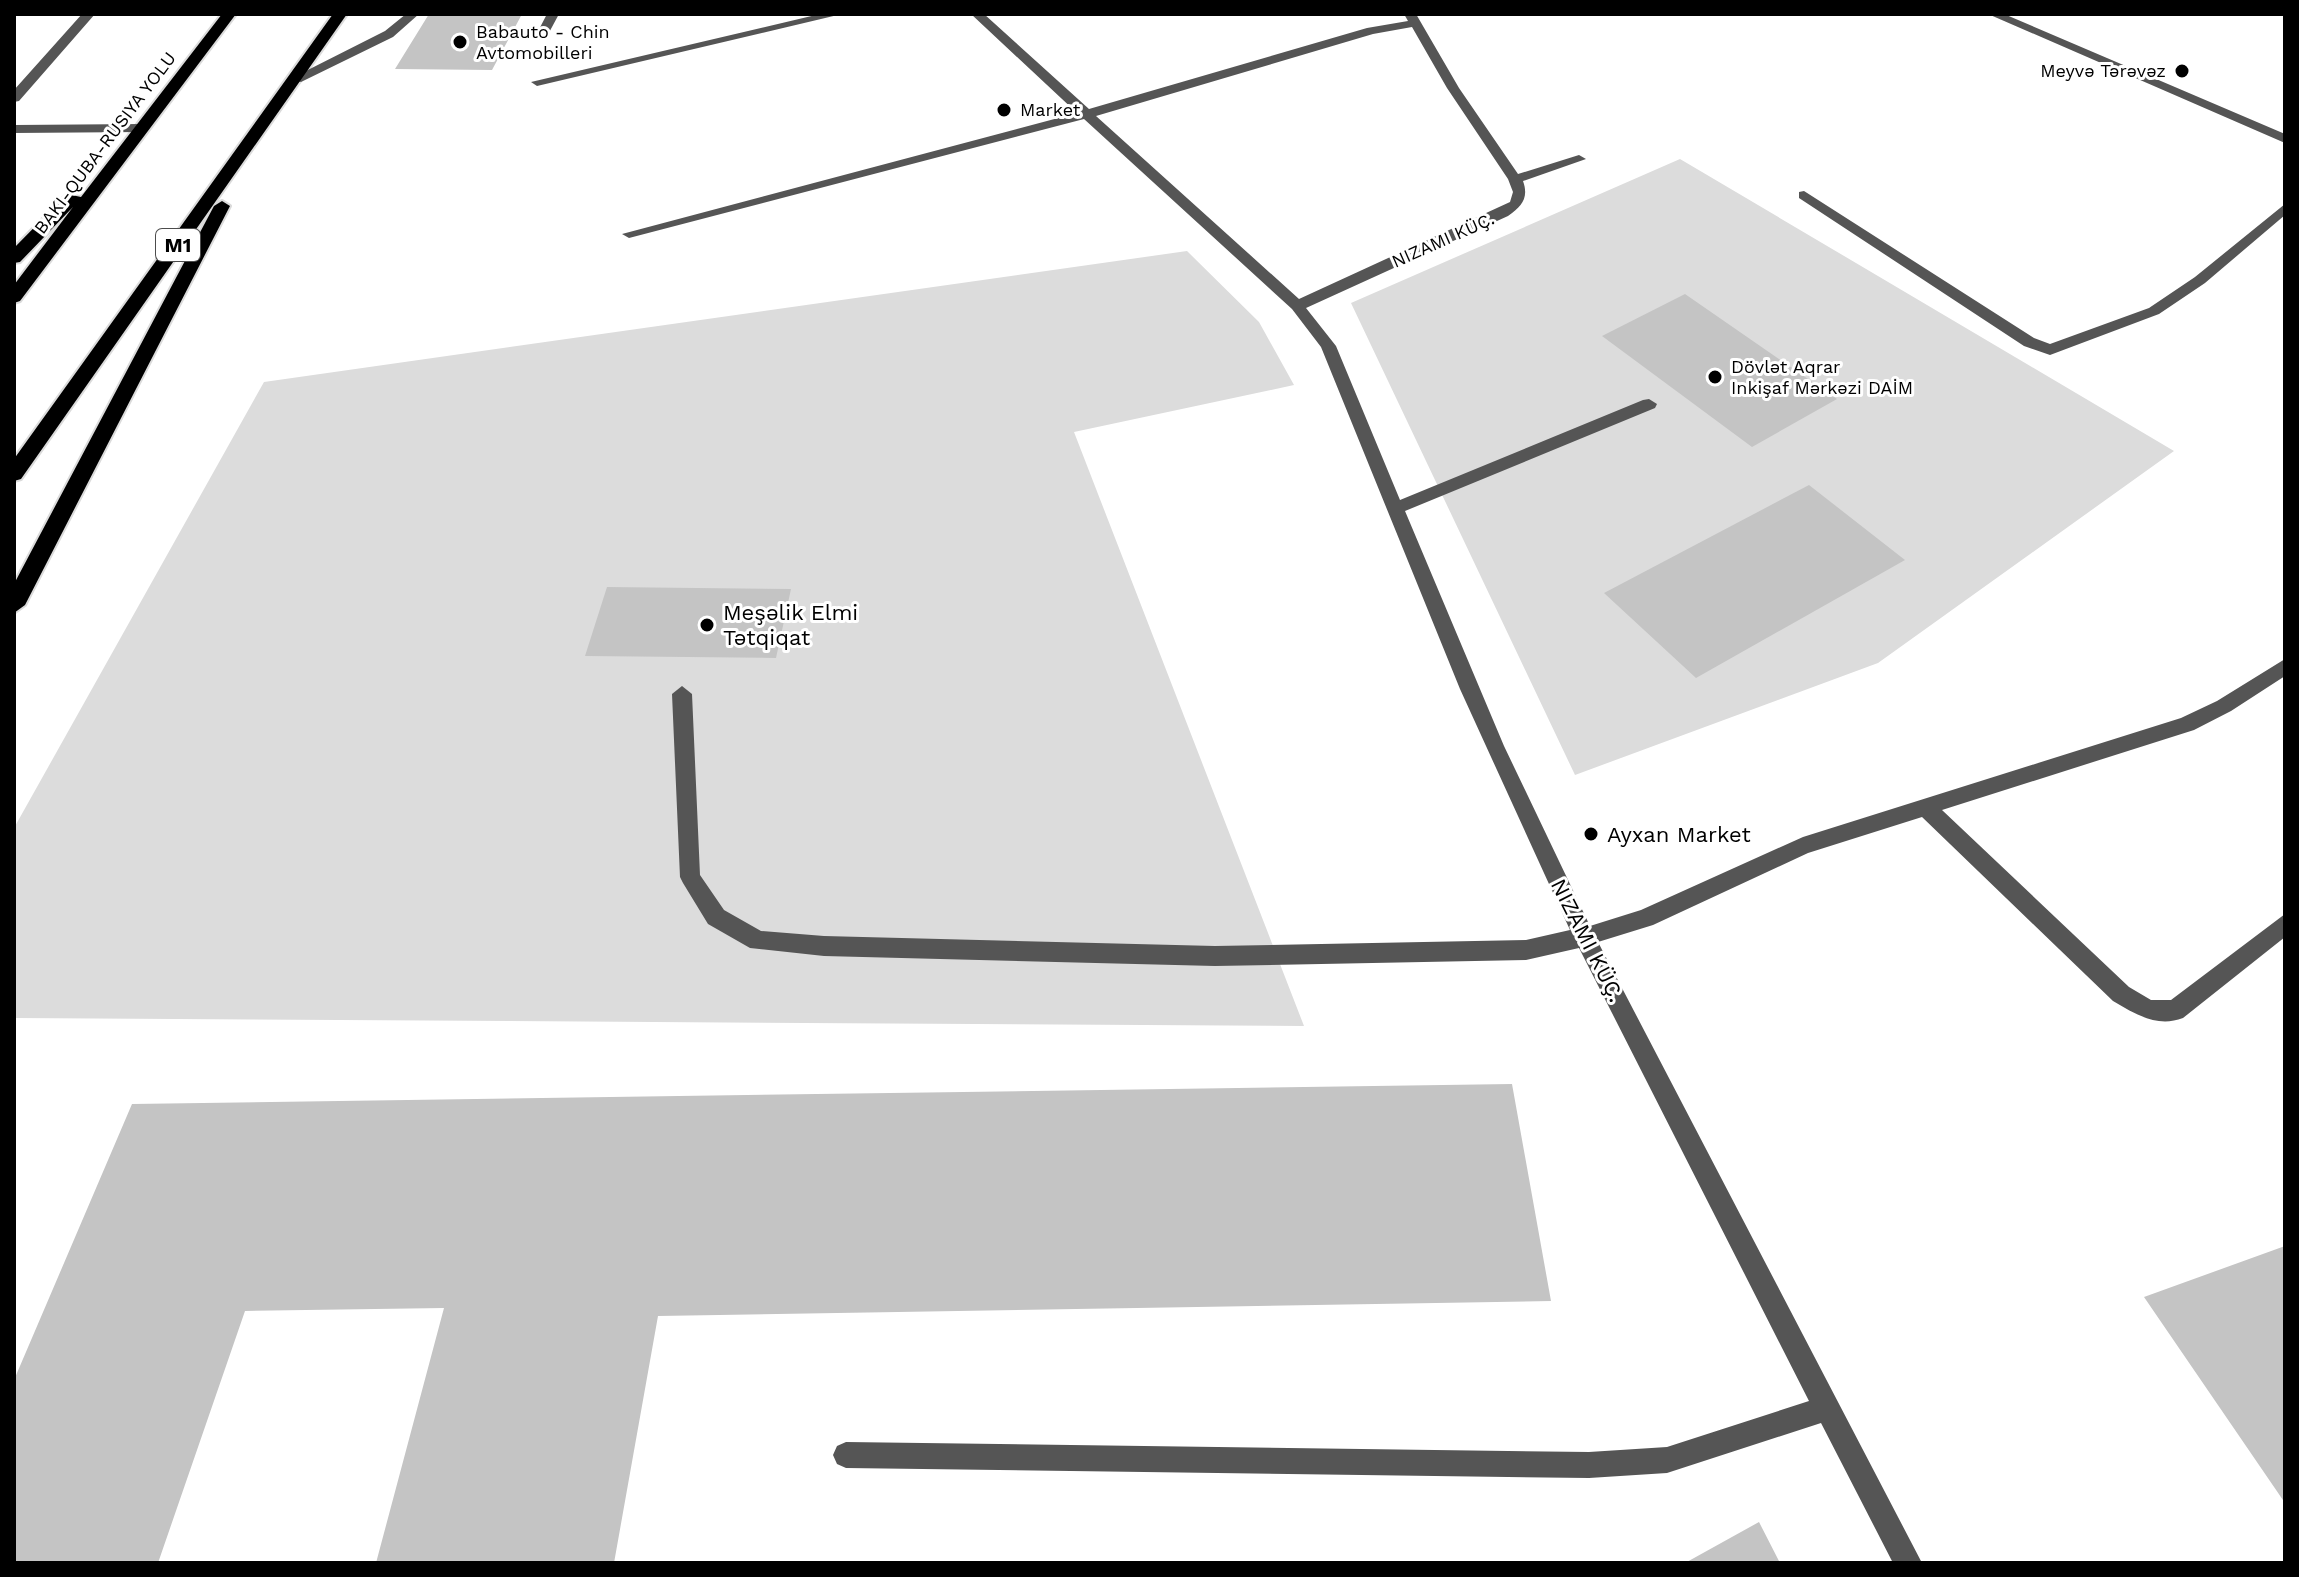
<svg xmlns="http://www.w3.org/2000/svg" width="2299" height="1577" viewBox="0 0 2299 1577" font-family="'Work Sans',sans-serif">
<style>
.green{fill:#dcdcdc}
.building{fill:#c4c4c4}
.lines{fill:none;stroke-linecap:round;stroke-linejoin:round}
.highway-casing{stroke:#dbdbdb;stroke-width:4}
.minor{fill:#555;fill-rule:evenodd}
.highway{fill:#000;fill-rule:evenodd}
.poi-dot{fill:#000;stroke:#fff;stroke-width:3}
.labels{text-anchor:middle;stroke-width:6;stroke-linejoin:round;paint-order:stroke}
.far-poi-label{font-size:18px;fill:#000;stroke:#fff;text-anchor:start}
.far-street-label{font-size:18px;fill:#000;stroke:#fff}
.shield{fill:#fff;stroke:#4c4c4c;stroke-width:2}
.shield-label{font-size:20px;font-weight:bold;fill:#000}
.poi-label{font-size:22px;fill:#000;stroke:#fff;text-anchor:start}
.street-label{font-size:22px;fill:#000;stroke:#fff}
</style>
<rect width="100%" height="100%" fill="#fff"/>
<path class="green" d="M1680,159L2174,451L1878,663L1575,775L1351,303Z
M1187,251L1259,322L1294,385L1074,432L1304,1026L14,1018V828L264,382Z"/>
<path class="building" d="M429,14H522L492,70L395,69Z
M1685,294L1837,399L1752,447L1602,336Z
M1809,485L1905,560L1696,678L1604,593Z
M607,587L791,589L776,658L585,656Z
M1512,1084L1551,1301L658,1316L614,1563H376L444,1308L245,1311L158,1563H14V1380L132,1104Z
M2285,1246V1503L2144,1297Z
M1759,1522L1780,1563H1685Z"/>
<g class="lines">
<defs>
<path id="highway" d="M222,14H236L20,301L14,303V285L73,207L20,262L14,263V248L67,194L81,197Z
M333,14H347L21,479L14,481V459Z
M222,201L230,206L25,605L14,613V584L214,206Z"/>
</defs>
<use href="#highway" class="highway-casing"/>
<path class="minor" d="M82,14H95L19,101L14,102V90Z
M406,14H419L393,37L301,82L290,79L385,31Z
M547,14H559L545,40H537L535,37Z
M820,14H842L537,86L531,82Z
M971,14H984L1089,109L1367,28L1408,21L1404,14H1416L1459,88L1518,174L1579,155L1586,159L1523,181C1529,198 1522,206 1508,216L1306,308L1336,346L1400,500L1643,400L1649,399L1657,404L1655,408L1405,511L1504,746L1590,926L1641,910L1803,837L2181,718L2217,701L2285,659V676L2231,711L2194,730L1942,810L2129,987L2151,1000H2171L2285,914V937L2183,1018C2157,1028 2135,1014 2113,1001L1922,817L1808,853L1653,925L1598,942L1922,1563H1893L1821,1423L1667,1473L1589,1478L846,1468L837,1464L833,1455L837,1446L846,1442L1589,1452L1667,1447L1809,1401L1579,948L1526,960L1215,966L824,956L750,948L708,924L683,883L680,877L672,694L682,686L692,694L700,875L724,910L761,931L824,936L1215,946L1526,940L1570,930L1460,689L1321,347L1292,309L1084,119L629,238L622,234L1077,113ZM1412,27L1447,88L1508,179L1513,192L1510,202L1299,299L1096,116L1373,34Z
M1988,14H2004L2285,134V143Z
M14,125L142,124L149,128L142,132L14,133Z
M1804,191L2034,338L2050,344L2149,308L2195,277L2285,204V215L2205,283L2159,314L2050,355L2024,346L1799,198V192Z"/>
<use href="#highway" class="highway"/>
</g>
<g class="poi-dot">
<circle cx="460" cy="42" r="8"/>
<circle cx="2182" cy="71" r="8"/>
<circle cx="1004" cy="110" r="8"/>
<circle cx="1715" cy="377" r="8"/>
<circle cx="707" cy="625" r="8"/>
<circle cx="1591" cy="834" r="8"/>
</g>
<g class="labels">
<g class="far-poi-label">
<text x="476" y="38">Babauto - Chin<tspan x="476" dy="21">Avtomobilleri</tspan></text>
<text x="2166" y="77" text-anchor="end">Meyvə Tərəvəz</text>
<text x="1020" y="116">Market</text>
<text x="1731" y="373">Dövlət Aqrar<tspan x="1731" dy="21">Inkişaf Mərkəzi DAİM</tspan></text>
</g>
<g class="far-street-label">
<text transform="translate(105 143) rotate(-53)" y="6">BAKI-QUBA-RUSIYA YOLU</text>
<text transform="translate(1443 240) rotate(-24)" y="6">NIZAMI KÜÇ.</text>
</g>
<rect class="shield" x="156" y="229" width="44" height="32" rx="6"/>
<g class="shield-label">
<text x="178" y="252">M1</text>
</g>
<g class="poi-label">
<text x="723" y="620">Meşəlik Elmi<tspan x="723" dy="25">Tətqiqat</tspan></text>
<text x="1607" y="842">Ayxan Market</text>
</g>
<g class="street-label">
<text transform="translate(1588 940) rotate(63)" y="8">NIZAMI KÜÇ.</text>
</g>
</g>
<rect width="2299" height="1577" fill="none" stroke="#000000" stroke-width="32"/>
</svg>
